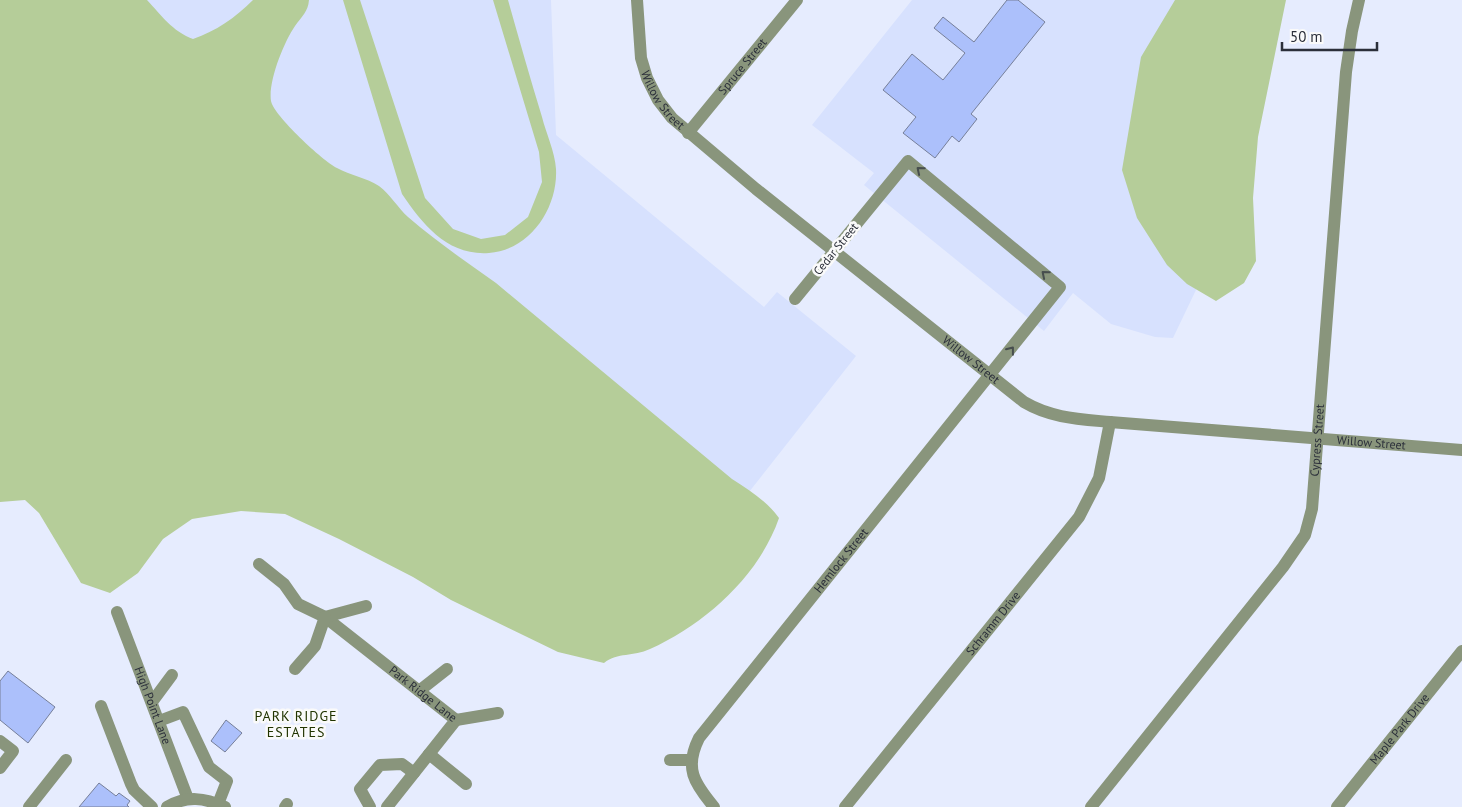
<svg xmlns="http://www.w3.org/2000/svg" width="1462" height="807" viewBox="0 0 1462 807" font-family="'PT Sans',sans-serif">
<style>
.built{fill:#d7e1fe}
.green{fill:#b5cd99}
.building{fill:#acc0fb;stroke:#767f99}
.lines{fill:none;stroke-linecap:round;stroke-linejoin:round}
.minor{stroke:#89957c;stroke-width:12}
.oneway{stroke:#474e4e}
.labels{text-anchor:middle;stroke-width:5;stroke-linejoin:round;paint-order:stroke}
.street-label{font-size:12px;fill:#2b2f3a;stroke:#fafafa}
.neighbourhood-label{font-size:14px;letter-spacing:1px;fill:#213400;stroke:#fafafa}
</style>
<rect width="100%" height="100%" fill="#e6ecfe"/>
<path class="built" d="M102,0H551L556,135L764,307L777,292L856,356L734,511Z
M912,0H1260L1239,200L1173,338L1155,337L1111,324L1073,293L1044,331L864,185L874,173L812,125Z"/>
<path class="green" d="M0,0H147C162,16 172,31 193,39C216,31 235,18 253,0H309C308,12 302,16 295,26C284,42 268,81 271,101C274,116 323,161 337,168C350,175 367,178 379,186C390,194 398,208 408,217C436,241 466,262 496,283L732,479C750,491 766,500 779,518C759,576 705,624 650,649C633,657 618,652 604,663L558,652L451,600L413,577L339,539L285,514L241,511L192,519L163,539L138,573L110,593L81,583L39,513L25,500L0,502Z
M343,0H360L425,198L453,229L481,239L505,235L528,217L542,182L539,152L493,0H508C519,39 530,78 542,117C546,133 555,152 556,169C558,208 530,250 489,253C448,256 423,225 402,194Z
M1175,0H1286L1258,137L1253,198L1256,261L1244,283L1216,301L1187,284L1167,265L1137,218L1122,170L1141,57Z"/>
<path class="building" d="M1007,0H1018L1045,22L971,114L977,119L959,142L952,136L935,158L903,133L916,117L883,90L912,54L943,80L965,53L934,28L943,17L974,42Z
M8,671L55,707L28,743L0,720V681Z
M226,720L242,733L225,752L211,741Z
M99,783L116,796L119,793L130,801L127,805L129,807H79Z"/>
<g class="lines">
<g class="minor">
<path id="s1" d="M637,0L641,58L647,78L658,100L672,118L756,189L1024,402C1051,418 1079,419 1110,422L1462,450"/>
<path id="s2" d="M688,133L797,0"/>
<path id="s3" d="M259,564L284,584L298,604L325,617L456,720L387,807"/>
<path id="s4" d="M117,612L188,799"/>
<path d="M325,617L366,606"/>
<path d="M295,669L315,646L325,617"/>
<path d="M419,691L447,669"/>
<path d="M152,702L172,675"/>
<path d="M101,706L131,784L134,790L152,807"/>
<path d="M456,720L498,713"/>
<path d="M159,721L183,712L209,767L227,781L218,804"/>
<path d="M0,741L13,751L0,768"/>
<path d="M429,754L466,784"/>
<path d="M670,760H691"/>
<path d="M29,807L66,760"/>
<path d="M167,807C187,795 205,798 225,807"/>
<path d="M285,807L287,804"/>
<path d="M370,807L360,789L380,765L402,764L414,773"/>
<path id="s5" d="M714,807C694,783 684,768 699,738L1060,287L908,161L795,299"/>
<path id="s6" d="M845,807L1079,517L1099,478L1110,422"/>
<path id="s7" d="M1091,807L1283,567L1305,535L1312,509L1346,72L1352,31L1359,0"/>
<path id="s8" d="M1337,807L1462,651"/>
</g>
</g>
<defs><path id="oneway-chevron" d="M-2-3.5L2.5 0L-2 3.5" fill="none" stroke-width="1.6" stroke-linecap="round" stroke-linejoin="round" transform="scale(1.25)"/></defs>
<g class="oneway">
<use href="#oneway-chevron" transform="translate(920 170) rotate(-140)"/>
<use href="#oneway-chevron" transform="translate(1045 274) rotate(-140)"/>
<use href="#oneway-chevron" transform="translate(1011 350) rotate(-52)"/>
</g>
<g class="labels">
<g class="street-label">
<text dy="4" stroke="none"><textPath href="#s2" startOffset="86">Spruce Street</textPath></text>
<text dy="4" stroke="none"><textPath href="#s1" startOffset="106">Willow Street</textPath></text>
<text transform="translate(836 249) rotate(-51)" y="4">Cedar Street</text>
<text dy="4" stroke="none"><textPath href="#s1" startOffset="511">Willow Street</textPath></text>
<text dy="4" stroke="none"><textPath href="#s7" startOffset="442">Cypress Street</textPath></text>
<text dy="4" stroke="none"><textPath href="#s1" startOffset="930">Willow Street</textPath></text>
<text dy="4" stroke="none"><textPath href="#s5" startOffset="304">Hemlock Street</textPath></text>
<text dy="4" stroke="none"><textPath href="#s6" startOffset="236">Schramm Drive</textPath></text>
<text dy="4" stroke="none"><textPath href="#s3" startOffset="211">Park Ridge Lane</textPath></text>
<text dy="4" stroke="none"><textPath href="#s4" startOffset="100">High Point Lane</textPath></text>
<text dy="4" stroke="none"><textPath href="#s8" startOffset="100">Maple Park Drive</textPath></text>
</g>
<g class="neighbourhood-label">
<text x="296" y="721">PARK RIDGE<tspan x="296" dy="16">ESTATES</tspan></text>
</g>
</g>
<path d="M1282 42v8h95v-8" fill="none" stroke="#2b2f3a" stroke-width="2.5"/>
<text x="1290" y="42" font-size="15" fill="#2b2f3a" stroke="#fafafa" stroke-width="4" paint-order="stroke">50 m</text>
</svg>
